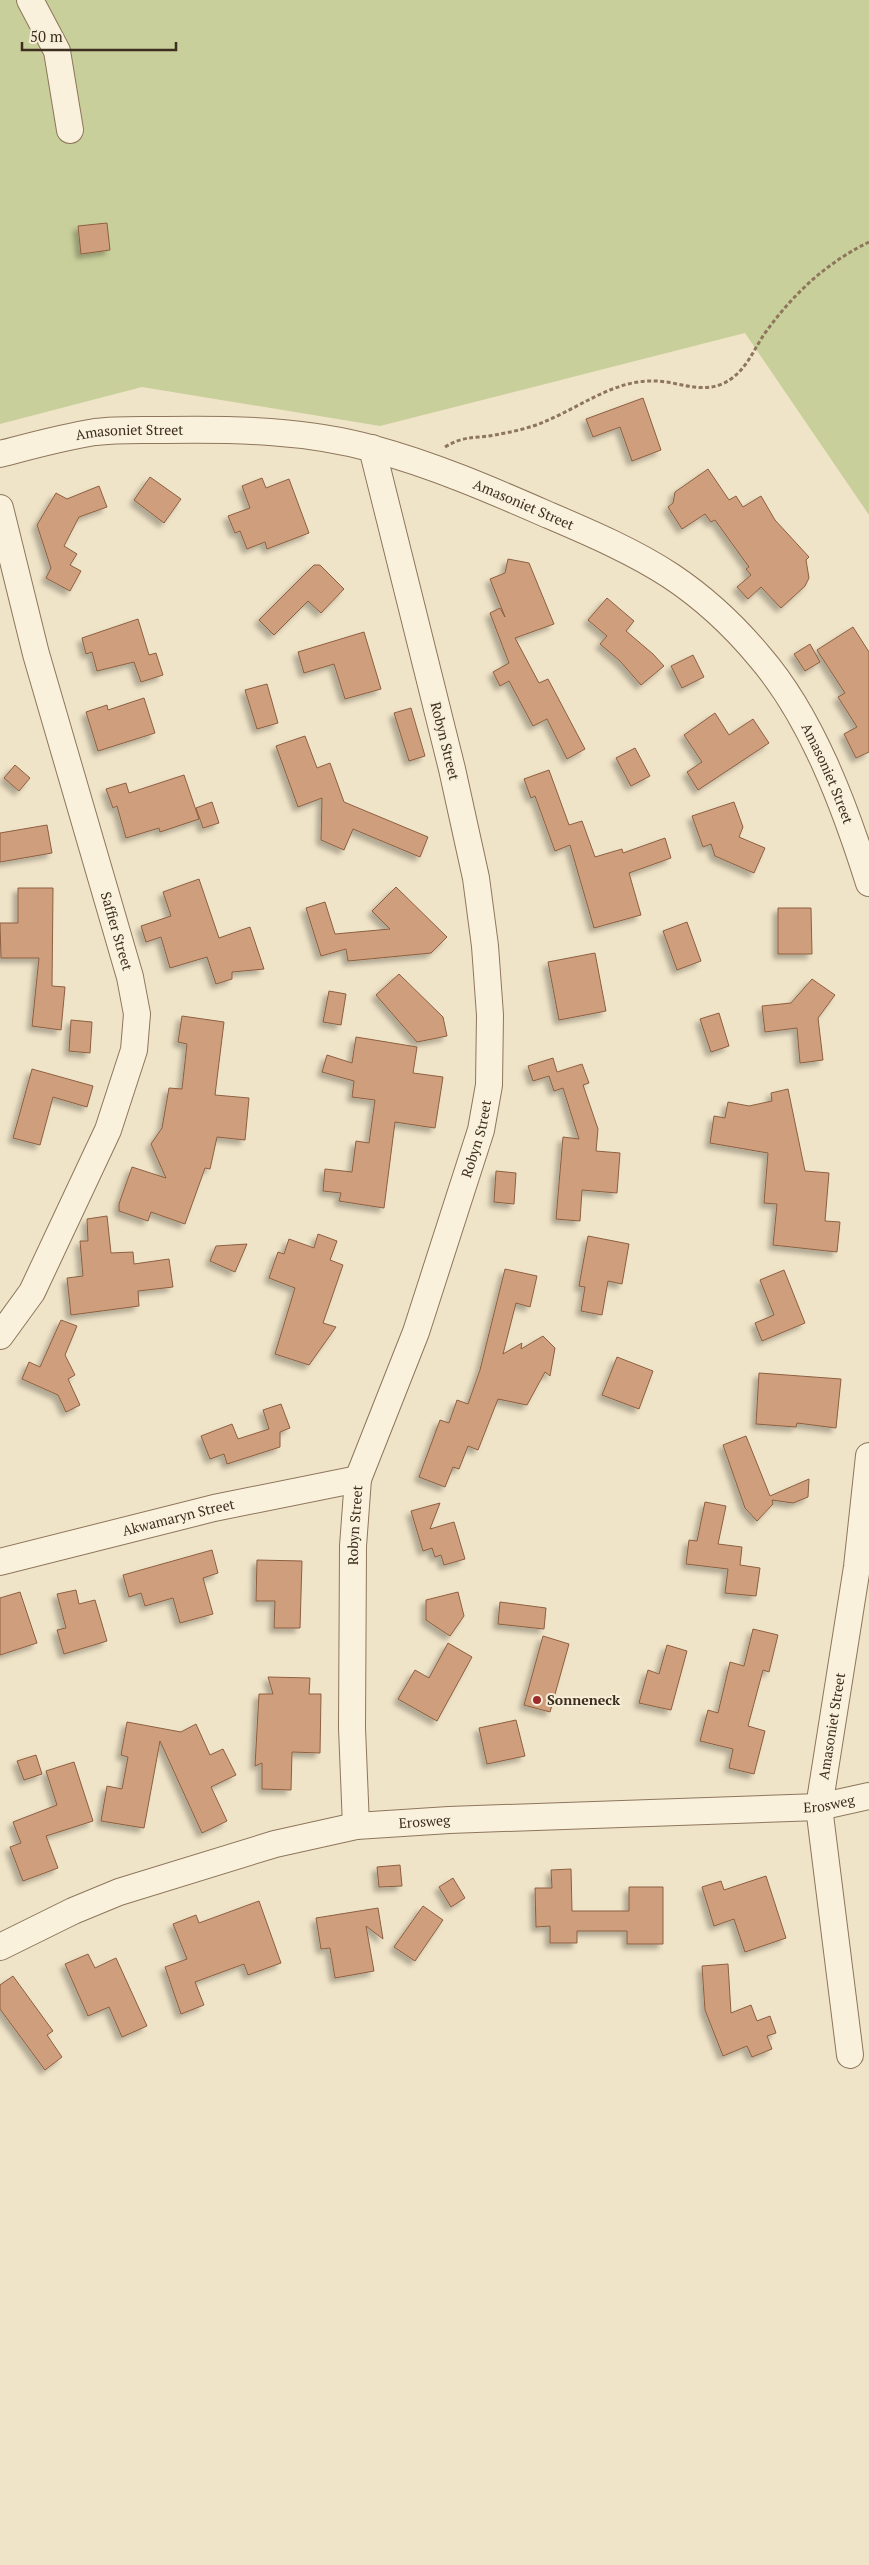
<svg xmlns="http://www.w3.org/2000/svg" width="869" height="2565" viewBox="0 0 869 2565" font-family="'PT Serif',serif">
<style>
.green{fill:#c9cf9b}
.building{fill:#cf9f7d;stroke:#8d5f41;filter:url(#shadow)}
.lines{fill:none;stroke-linecap:round;stroke-linejoin:round}
.minor-casing{stroke:#8d765c;stroke-width:28}
.path{stroke:#8d765c;stroke-width:3;stroke-dasharray:4 2.5;stroke-linecap:butt}
.minor{stroke:#faf1dc;stroke-width:26}
.poi-dot{fill:#9e2a2b;stroke:#f7eed8;stroke-width:2}
.labels{text-anchor:middle;stroke-width:4;stroke-linejoin:round;paint-order:stroke}
.street-label{font-size:14px;fill:#3d2e20;stroke:#f7eed8}
.poi-label{font-size:14px;font-weight:bold;fill:#3d2e20;stroke:#f7eed8;text-anchor:start}
</style>
<defs>
<filter id="shadow"><feDropShadow dx="-4.5" dy="4.5" stdDeviation="2.5" flood-color="#0004"/></filter>
</defs>
<rect width="100%" height="100%" fill="#f0e4c8"/>
<path class="green" d="M0,0H869V515L745,333L380,426L142,387L0,424Z"/>
<path class="building" d="M107,223L110,250L81,254L78,226Z
M643,398L661,450L632,461L620,427L593,437L586,419Z
M708,469L729,500L736,496L743,507L761,496L775,520L809,557L806,560L809,578L805,586L781,608L761,587L748,599L737,587L751,575L746,569L749,567L715,520L711,522L705,514L682,529L668,507L673,503L675,492Z
M150,477L181,499L164,523L134,500Z
M262,478L266,488L289,479L309,533L267,549L265,542L247,549L240,531L235,533L228,516L250,508L242,486Z
M99,486L107,507L79,517L64,546L77,554L70,565L81,571L70,591L46,578L51,568L37,525L56,493L67,499Z
M508,559L529,563L554,624L515,638L539,683L548,679L585,749L567,759L547,719L533,726L509,681L500,686L493,672L509,663L490,613L500,608L505,617L490,579L505,573Z
M314,565H320L344,589L321,613L308,601L274,635L259,620Z
M607,598L634,621L626,631L653,654L664,666L641,685L620,661L600,644L607,636L588,620Z
M138,619L149,655L156,653L163,675L141,682L134,662L97,671L92,652L86,654L82,638Z
M853,627L869,652V752L856,758L844,734L857,727L838,697L845,693L817,650Z
M364,632L381,689L345,699L334,664L304,673L298,652Z
M810,644L820,662L805,671L794,654Z
M693,655L704,677L682,688L671,666Z
M267,684L278,723L257,729L245,690Z
M144,698L155,733L98,751L86,712L107,705L108,710Z
M411,708L425,756L409,761L394,713Z
M715,713L729,735L753,719L769,743L698,790L687,772L702,762L684,735Z
M305,736L317,768L330,763L344,802L428,837L420,857L353,829L344,850L321,840L322,798L298,807L276,746Z
M635,748L650,776L631,786L616,758Z
M15,765L30,778L19,791L4,778Z
M549,770L569,825L582,821L595,857L622,849L623,853L665,838L671,858L629,873L641,915L594,928L570,845L555,851L535,796L531,798L524,779Z
M184,775L199,819L160,832L159,828L126,838L117,806L113,808L106,789L126,783L129,793Z
M212,802L219,823L203,828L196,808Z
M734,802L743,827L739,837L765,848L754,873L715,856L711,844L703,847L692,816Z
M47,825L52,853L0,862V833Z
M199,879L219,938L250,927L264,969L232,972V979L216,984L207,957L170,968L161,937L146,942L141,926L171,916L163,892Z
M396,887L447,937L431,953L348,961L346,949L321,956L306,908L325,902L335,934L390,929L372,911Z
M18,888H53L52,986L65,987L61,1030L32,1026L39,958H1L0,923H18Z
M778,908H811L812,954H778Z
M687,922L701,961L677,970L663,931Z
M595,953L606,1011L559,1020L548,962Z
M399,974L443,1017L447,1036L417,1042L376,995Z
M812,979L835,995L818,1018L823,1060L800,1063L797,1028L765,1032L762,1006L791,1003Z
M329,991L346,994L341,1025L323,1022Z
M719,1013L729,1046L711,1052L700,1019Z
M182,1016L224,1022L215,1095L249,1098L245,1140L217,1137L210,1169L205,1168L185,1224L151,1212L148,1221L119,1211V1204L132,1167L166,1178L151,1144L162,1128L169,1088L182,1089L187,1044L178,1042Z
M71,1020L92,1022L90,1053L69,1051Z
M356,1037L417,1047L413,1073L443,1077L435,1128L395,1122L384,1208L339,1201L341,1193L323,1191L325,1169L352,1172L356,1141L369,1143L375,1100L352,1097L354,1081L322,1072L327,1055L352,1063Z
M553,1058L557,1072L582,1064L589,1083L583,1085L598,1129L596,1151L620,1153L617,1193L582,1190L580,1221L556,1219L563,1137L579,1139L563,1088L554,1091L549,1076L533,1081L528,1066Z
M32,1069L93,1086L87,1107L53,1097L40,1145L13,1138Z
M788,1089L805,1171L829,1173L825,1221L840,1222L837,1252L773,1245L777,1204L764,1203L768,1153L710,1143L714,1116L725,1118L728,1102L749,1106L772,1101L771,1093Z
M496,1171L516,1173L514,1204L494,1202Z
M107,1216L111,1253L133,1252L134,1264L169,1259L173,1287L138,1291L139,1306L71,1315L67,1278L83,1276L80,1241H88L87,1219Z
M318,1234L337,1241L330,1260L343,1265L323,1323L336,1327L309,1365L275,1354L295,1288L269,1278L278,1252L284,1254L289,1239L314,1248Z
M588,1236L629,1244L622,1284L608,1281L602,1315L581,1311L585,1287L579,1286Z
M247,1244L235,1272L210,1261L216,1246Z
M505,1269L537,1276L530,1307L516,1303L503,1354L522,1343L521,1349L543,1336L555,1348L550,1376L545,1372L527,1405L498,1399L478,1450L468,1446L459,1469L453,1467L445,1487L419,1477L440,1420L449,1423L457,1400L468,1404L480,1370Z
M784,1270L805,1323L762,1341L755,1323L774,1315L760,1280Z
M61,1320L77,1326L65,1355L75,1375L68,1379L80,1405L66,1412L58,1395L22,1379L29,1362L40,1367Z
M617,1357L653,1371L639,1409L602,1395Z
M759,1373L841,1379L836,1428L797,1423L796,1427L756,1424Z
M281,1404L290,1428L280,1432V1447L227,1464L224,1454L210,1459L201,1436L232,1424L238,1439L269,1429L263,1410Z
M746,1436L770,1496L809,1479L808,1497L793,1503L772,1500L773,1504L757,1521L745,1508L723,1445Z
M705,1502L726,1506L718,1544L742,1547L740,1565L760,1568L756,1596L725,1593L728,1569L686,1564L689,1540L697,1541Z
M440,1503L430,1529L454,1522L465,1559L444,1565L441,1555L435,1557L432,1548L423,1551L411,1511Z
M212,1550L218,1573L203,1578L213,1614L180,1623L173,1598L145,1606L141,1593L129,1597L123,1575Z
M257,1560L302,1561L300,1628H274L275,1601H256Z
M76,1590L79,1604L95,1600L107,1641L64,1654L57,1630L66,1628L57,1594Z
M20,1592L37,1643L0,1655V1598Z
M458,1592L464,1616L450,1636L426,1620V1600Z
M500,1602L546,1608L544,1629L498,1624Z
M753,1629L778,1635L769,1672L763,1670L748,1726L765,1731L754,1774L729,1768L733,1749L700,1741L708,1710L718,1713L730,1662L744,1666Z
M543,1636L569,1644L550,1712L524,1705Z
M448,1643L472,1657L437,1721L398,1699L415,1670L429,1678Z
M667,1645L687,1651L671,1710L639,1703L648,1670L659,1674Z
M268,1677L310,1678L309,1694H321L320,1753L292,1752L291,1790L262,1789V1763L255,1766L259,1694H273Z
M516,1720L525,1756L487,1764L479,1728Z
M127,1722L181,1732L196,1724L210,1755L223,1749L236,1775L211,1787L227,1821L202,1833L160,1741L144,1828L101,1821L107,1786L122,1789L128,1757L121,1755Z
M36,1755L42,1774L24,1780L17,1761Z
M74,1762L93,1821L46,1836L58,1868L23,1881L10,1847L21,1843L13,1822L57,1805L46,1771Z
M400,1865L402,1886L379,1887L377,1867Z
M571,1869L572,1911H629V1887H663V1944H627V1931H577V1943H550V1926L536,1927L535,1888H552L551,1870Z
M766,1876L786,1938L745,1952L734,1919L714,1926L702,1887L721,1881L724,1890Z
M453,1878L465,1898L451,1907L439,1887Z
M259,1901L281,1963L248,1975L244,1964L195,1982L204,2005L181,2014L165,1967L187,1959L173,1924L196,1915L199,1923Z
M423,1906L443,1920L415,1961L394,1947Z
M378,1908L383,1939L366,1926L374,1971L335,1978L330,1948L321,1949L316,1918Z
M88,1954L95,1968L116,1958L147,2026L122,2037L109,2007L88,2016L65,1964Z
M728,1964L731,2013L751,2005L757,2021L770,2016L776,2033L767,2036L772,2049L752,2057L747,2046L723,2056L705,2010L702,1966Z
M13,1976L53,2031L47,2035L62,2057L45,2070L0,2009V1985Z"/>
<g class="lines">
<defs>
<g id="minor">
<path d="M30,0L57,51L70,130"/>
<path id="s1" d="M0,454C31,446 63,437 95,432C118,429 141,430 165,430C235,429 306,430 374,449C433,465 489,489 546,514C588,532 633,551 671,576C704,598 734,626 759,656C812,717 845,807 869,883"/>
<path id="s2" d="M0,508L36,654L130,977L137,1014L134,1050L108,1130L32,1292L0,1336"/>
<path id="s3" d="M0,1562L214,1508L358,1479"/>
<path id="s4" d="M356,1826L352,1728L353,1546L358,1479L416,1332L481,1130L489,1085L490,1015L485,946L476,878L452,769L372,448"/>
<path id="s5" d="M0,1947L73,1911L119,1892L275,1844L356,1826L449,1820L819,1807L869,1796"/>
<path id="s6" d="M850,2055L819,1807L857,1567L869,1456"/>
</g>
</defs>
<use href="#minor" class="minor-casing"/>
<path class="path" d="M445,447C465,435 473,439 495,435C511,432 531,428 546,421C580,407 613,381 651,381C676,380 698,394 722,384C745,374 752,352 765,333C793,294 826,263 869,242"/>
<use href="#minor" class="minor"/>
</g>
<circle class="poi-dot" cx="537" cy="1700" r="5"/>
<g class="labels">
<g class="street-label">
<text dy="5" stroke="none"><textPath href="#s1" startOffset="132">Amasoniet Street</textPath></text>
<text dy="5" stroke="none"><textPath href="#s1" startOffset="538">Amasoniet Street</textPath></text>
<text transform="translate(445 741) rotate(76)" y="5">Robyn Street</text>
<text dy="5" stroke="none"><textPath href="#s1" startOffset="958">Amasoniet Street</textPath></text>
<text dy="5" stroke="none"><textPath href="#s2" startOffset="439">Saffier Street</textPath></text>
<text dy="5" stroke="none"><textPath href="#s4" startOffset="708">Robyn Street</textPath></text>
<text dy="5" stroke="none"><textPath href="#s3" startOffset="184">Akwamaryn Street</textPath></text>
<text dy="5" stroke="none"><textPath href="#s4" startOffset="301">Robyn Street</textPath></text>
<text dy="5" stroke="none"><textPath href="#s6" startOffset="332">Amasoniet Street</textPath></text>
<text dy="5" stroke="none"><textPath href="#s5" startOffset="851">Erosweg</textPath></text>
<text dy="5" stroke="none"><textPath href="#s5" startOffset="446">Erosweg</textPath></text>
</g>
<g class="poi-label">
<text x="547" y="1705">Sonneneck</text>
</g>
</g>
<path d="M22 42v8h154v-8" fill="none" stroke="#3d2e20" stroke-width="2.5"/>
<text x="30" y="42" font-size="15" fill="#3d2e20" stroke="#f7eed8" stroke-width="4" paint-order="stroke">50 m</text>
</svg>
